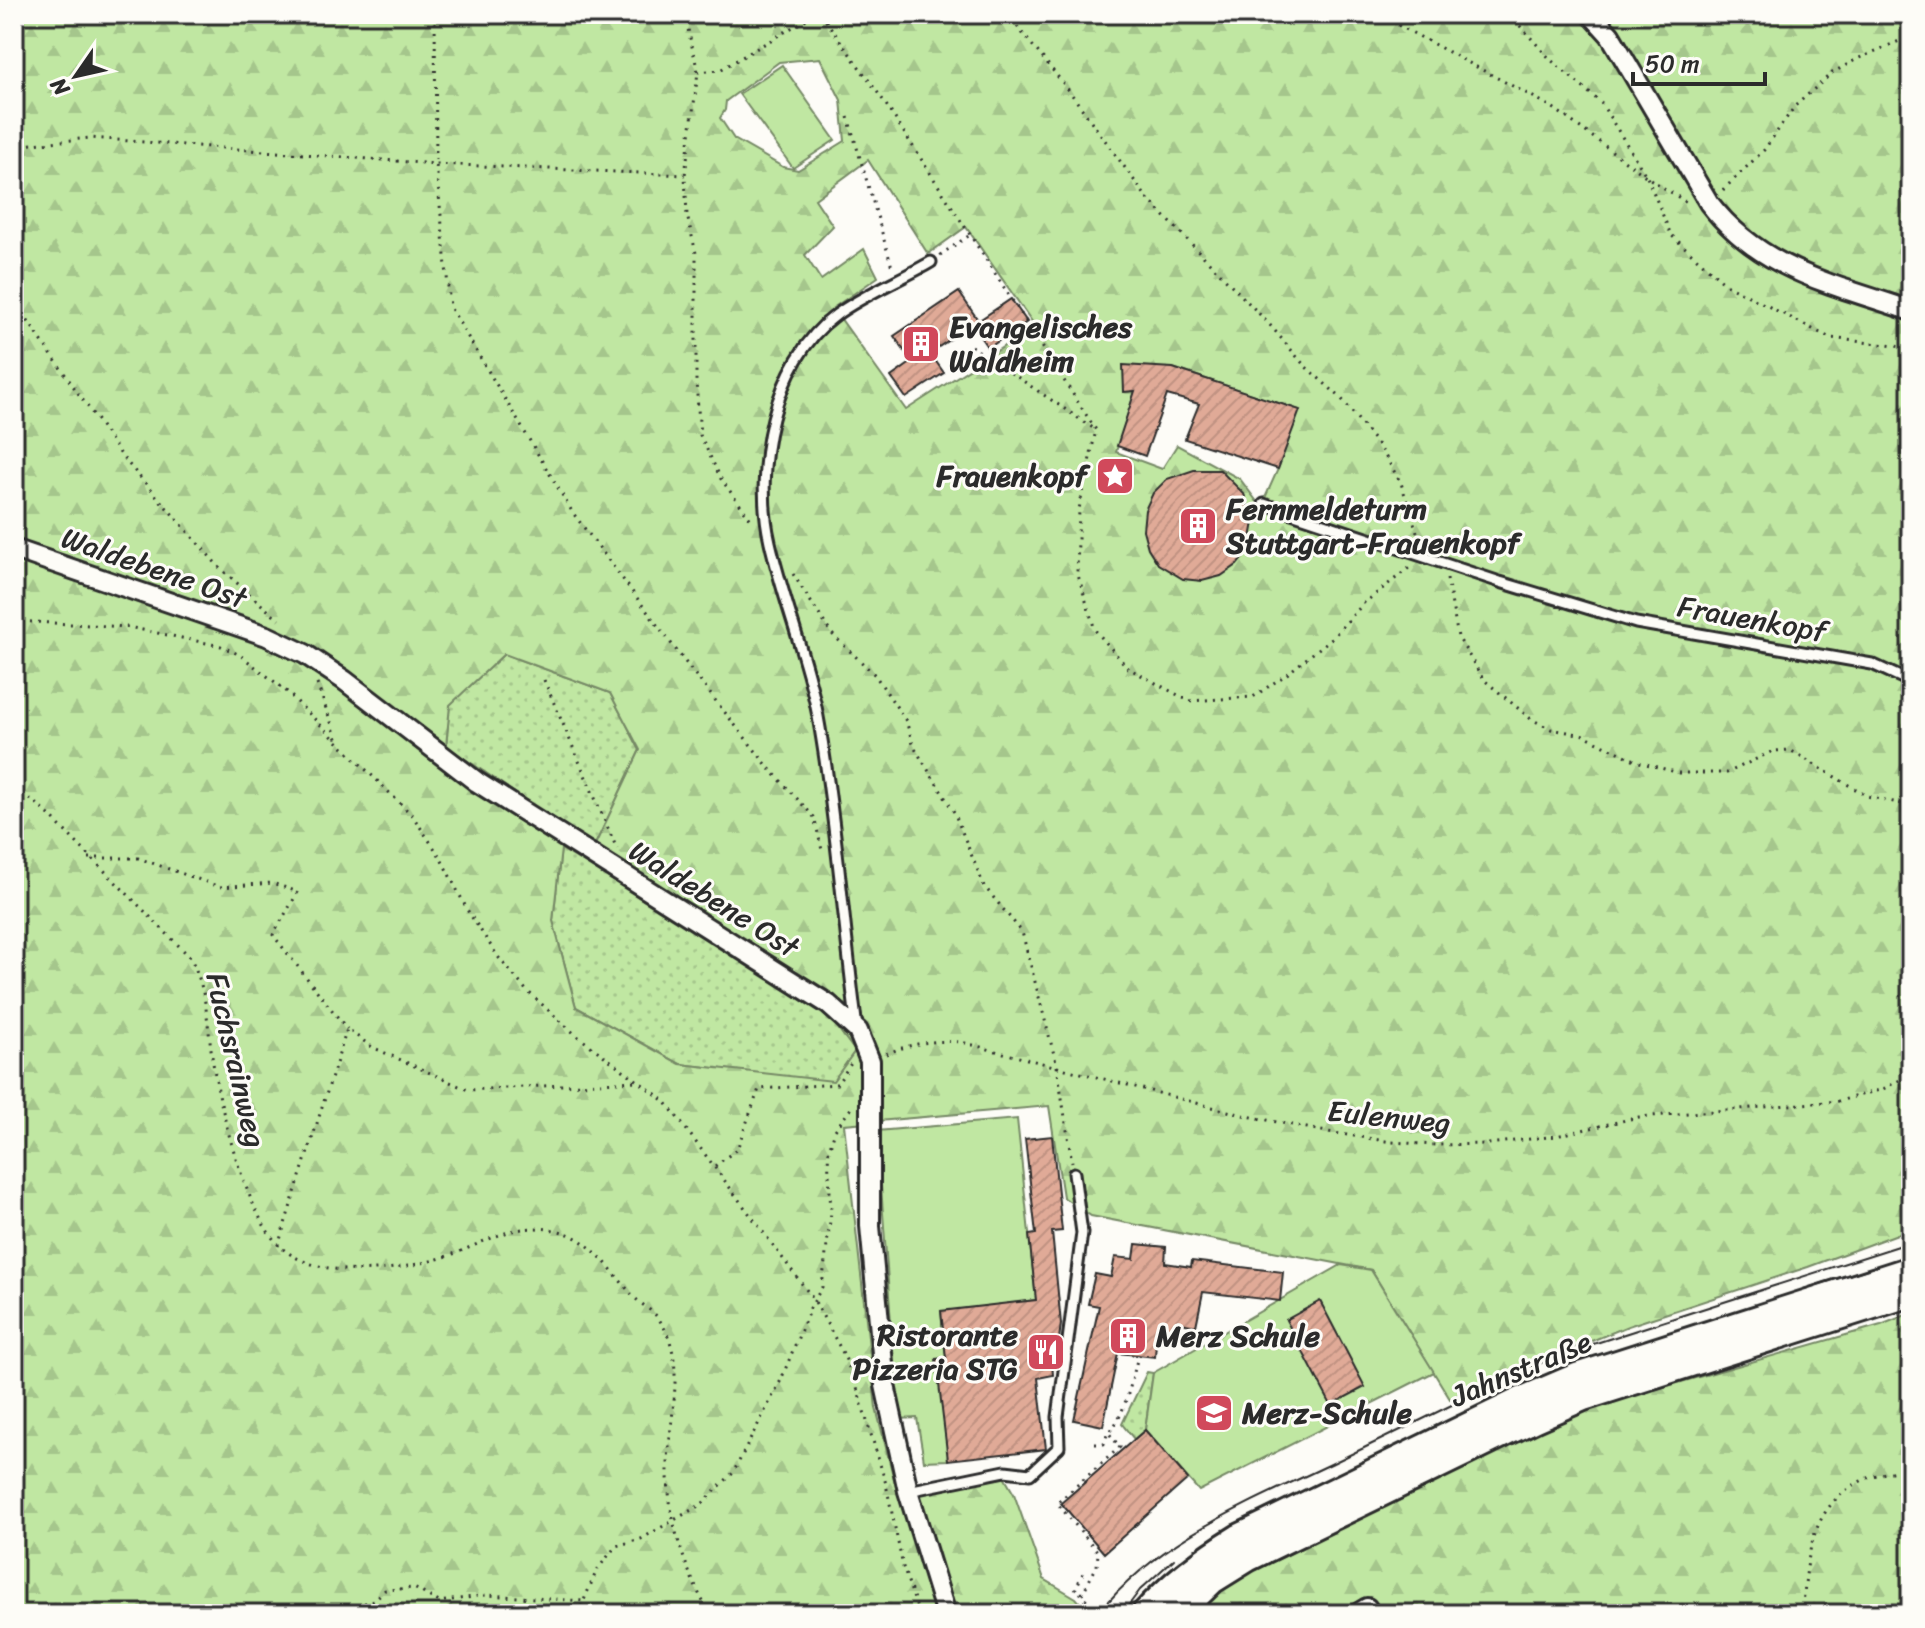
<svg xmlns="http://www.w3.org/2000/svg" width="1925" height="1628" viewBox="0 0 1925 1628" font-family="Sriracha,sans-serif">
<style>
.grass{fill:url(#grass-dots);stroke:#768966;stroke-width:2}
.forest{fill:url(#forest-firs);stroke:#768966;stroke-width:2;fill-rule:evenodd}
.pitch{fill:#c0e7a2;stroke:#768966;stroke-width:2}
.building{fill:url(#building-hatch);stroke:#2b2b2b;stroke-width:2}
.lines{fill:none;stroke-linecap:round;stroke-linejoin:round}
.lane-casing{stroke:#2b2b2b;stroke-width:15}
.street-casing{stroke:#2b2b2b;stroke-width:24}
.secondary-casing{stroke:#2b2b2b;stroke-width:32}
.path{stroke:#2b2b2b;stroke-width:3;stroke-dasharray:2 6;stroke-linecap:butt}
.lane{stroke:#fdfcf7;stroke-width:9}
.street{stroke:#fdfcf7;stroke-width:18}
.secondary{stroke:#fdfcf7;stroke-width:26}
.tram{stroke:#2b2b2b;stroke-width:2}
.labels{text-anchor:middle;stroke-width:6;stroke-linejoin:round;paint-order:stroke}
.poi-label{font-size:30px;font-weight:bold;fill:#2b2b2b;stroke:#fdfcf7;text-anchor:start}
.street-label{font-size:30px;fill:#2b2b2b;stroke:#fdfcf7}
</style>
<defs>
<pattern id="grass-dots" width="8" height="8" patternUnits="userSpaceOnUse" patternTransform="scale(2)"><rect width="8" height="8" fill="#c0e7a2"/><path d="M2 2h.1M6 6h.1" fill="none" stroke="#a5c68c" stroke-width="1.8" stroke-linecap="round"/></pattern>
<pattern id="forest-firs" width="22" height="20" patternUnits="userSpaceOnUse" patternTransform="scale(2)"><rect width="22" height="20" fill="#c0e7a2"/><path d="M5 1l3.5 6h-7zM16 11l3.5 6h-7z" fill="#a5c68c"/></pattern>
<pattern id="building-hatch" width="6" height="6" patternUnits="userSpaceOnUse" patternTransform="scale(2)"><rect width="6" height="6" fill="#e0aa97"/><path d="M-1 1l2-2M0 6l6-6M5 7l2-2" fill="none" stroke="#c09282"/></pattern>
</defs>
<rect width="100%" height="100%" fill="#fdfcf7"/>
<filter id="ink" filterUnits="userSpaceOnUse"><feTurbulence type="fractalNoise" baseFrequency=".0125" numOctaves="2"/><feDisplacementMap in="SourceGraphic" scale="16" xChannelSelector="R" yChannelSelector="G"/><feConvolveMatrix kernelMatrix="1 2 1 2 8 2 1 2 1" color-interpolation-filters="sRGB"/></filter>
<g filter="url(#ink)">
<path class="grass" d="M504,654L610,693L640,750L594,847L446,746L450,704Z
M561,848L800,994L834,1023L855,1051L833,1082L680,1064L576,1007L553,921Z
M1147,1372L1153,1373L1145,1430L1134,1439L1122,1424Z"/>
<path class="forest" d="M14,14H1911V1229L1808,1267L1628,1326L1450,1399L1371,1270L1091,1216L1063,1197L1049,1106L844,1124L876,1408L898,1495L1003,1475L1014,1494L1044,1579L1076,1598L1083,1606L1078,1614H14ZM820,58L841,100L845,141L798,170L783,167L734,139L720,118L725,110L726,101L779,62ZM868,160L928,254L966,227L1035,326L906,410L833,308L878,277L864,249L821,280L805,255L833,226L815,199ZM1173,368L1299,410L1278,469L1261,507L1240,479L1177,445L1162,469L1116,452L1135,391L1124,392ZM504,654L610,693L640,750L594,847L446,746L450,705ZM561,849L800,994L834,1023L855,1051L833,1081L680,1064L576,1007L553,921Z
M1911,1313V1614H1201L1220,1588L1576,1412L1881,1325Z"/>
<path class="pitch" d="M782,65L835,140L793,168L739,94Z
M1017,1119L1036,1300L941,1312L946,1358L948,1460L924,1461L917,1418L898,1419L877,1131Z
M1341,1265L1371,1270L1434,1372L1199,1491L1145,1430L1153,1373Z"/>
<path class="building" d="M959,292L978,320L930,353L944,373L906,398L891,377L912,362L894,336Z
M1011,299L1027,322L988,348L972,325Z
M1123,365L1173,368L1300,410L1278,469L1185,439L1199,404L1167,395L1145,456L1117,446L1135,391L1124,392Z
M1194,470H1220L1244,494L1254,522L1249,550L1237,565L1221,576L1202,581L1183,579L1158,564L1148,548L1143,530L1145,510L1153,493L1167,479Z
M1052,1136L1062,1231L1052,1232L1061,1324L1056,1362H1052L1053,1375L1038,1378L1046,1449L948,1460L936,1359L946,1358L941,1311L1036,1300L1029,1235L1036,1234L1025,1139Z
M1136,1244L1166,1247L1165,1263L1191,1267L1192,1261L1283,1272L1280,1301L1203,1292L1196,1326L1181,1323L1156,1342L1155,1357L1118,1353L1103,1426L1074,1420L1099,1306L1088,1304L1095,1274L1111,1277L1115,1257L1134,1259Z
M1320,1301L1365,1387L1331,1405L1286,1320Z
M1145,1430L1188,1479L1104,1553L1061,1503Z"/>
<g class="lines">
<defs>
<path id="lane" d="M1264,504L1500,582L1636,623L1872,664L1911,682
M857,1028C844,929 837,827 820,728C810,665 784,604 770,542C753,469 773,361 836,315C861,296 902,279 931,262
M908,1491L1005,1471L1030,1474L1059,1447L1058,1417L1082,1233L1074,1173"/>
<path id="street" d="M1591,14L1610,35L1709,203C1761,271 1834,284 1911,311
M14,549L267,636L305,654L344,680L477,782L828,1004L858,1031L870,1061V1226L885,1385L908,1491L946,1614
M1357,1614L1367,1608"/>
<path id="secondary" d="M1145,1614C1173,1583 1203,1560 1239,1538L1523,1400L1577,1377L1911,1270
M1177,1614L1212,1580L1249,1557L1535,1418L1583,1397L1911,1293"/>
</defs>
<use href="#lane" class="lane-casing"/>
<use href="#street" class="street-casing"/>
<use href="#secondary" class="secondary-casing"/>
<path class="path" d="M435,14L436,164L450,307L573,513L692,671L770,769L814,817L822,850
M688,14L687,25L698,72L685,175L687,215L696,253V382L700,435L721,479L752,521
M821,14L883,100L1096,430L1079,509L1077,572L1095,630L1128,668L1189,701L1253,697L1287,674L1333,637L1364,603L1409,568
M841,14L876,18L897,14
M1007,14L1067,88L1147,198L1269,324L1305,366L1341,398L1381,449L1401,483L1420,541
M1377,14L1552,107L1647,177L1686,202
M1509,14L1551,60L1601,103L1647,177L1671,235L1727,285L1830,338L1911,348
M698,72L720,70L815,14
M848,117L892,267
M14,146L90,138L436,164L685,175
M1723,190L1764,150L1795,106L1832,73L1857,59L1911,36
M940,255L970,235
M14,301L124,459L220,568L279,620
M971,346L1093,428
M793,574L831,633L875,675L906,721L914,747L954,812L984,886L1022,932L1057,1066L1072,1162
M1447,579L1458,637L1483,679L1531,719L1551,729L1584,735L1639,762L1679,773H1727L1773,751L1790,750L1867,796L1911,806
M14,621L128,627L221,646L240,655L284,689L412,815L439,855L469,913L499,958L526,990L576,1035L665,1101L814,1300L844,1355L857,1388L886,1484L903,1567L919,1614
M544,680L617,849
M317,684L338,741
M14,795L33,800L48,814L190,957C209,993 207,1030 214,1069C222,1115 246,1210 277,1243C315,1285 408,1271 456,1253C492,1239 517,1221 559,1231C594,1240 612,1273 635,1298C642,1305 652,1310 658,1318C690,1361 667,1421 668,1471C668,1521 685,1571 710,1614
M89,858H138L220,887L272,883L298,892L273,935L347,1029
M14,1013L23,1053L14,1111
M886,1054C912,1043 932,1040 961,1042L1247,1116L1322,1131L1392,1142L1435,1145L1488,1144L1556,1136L1639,1117L1839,1101L1883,1089L1911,1074
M715,1166L737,1149L759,1089L837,1084L852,1062
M278,1246L347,1029L372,1047L468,1090L637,1081
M1095,1444H1104C1107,1431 1110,1433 1116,1423C1127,1406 1139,1356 1141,1336
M1082,1594L1097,1566L1098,1552L1057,1503L1120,1447L1107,1431
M1382,1611L1399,1614
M334,1614L374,1600L385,1590L414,1588L439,1602L486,1595L584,1601
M368,1614L374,1600
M578,1614L597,1570L616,1546L641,1539L702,1504L733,1473L781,1380L810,1308L822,1287L831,1212L828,1154L835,1130L852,1107
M1082,1614L1088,1602L1082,1594L1075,1590L1084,1571
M1088,1614L1093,1607L1101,1614
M1802,1614C1808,1559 1807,1508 1863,1480C1877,1473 1896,1472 1911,1468"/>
<use href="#lane" class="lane"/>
<use href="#street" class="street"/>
<use href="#secondary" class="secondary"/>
<path class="tram" d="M1804,1289L1877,1266
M1098,1614C1158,1539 1249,1503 1333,1463C1395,1433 1457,1402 1520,1372L1562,1354L1911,1242
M1122,1614L1140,1590L1174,1559"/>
</g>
</g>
<defs>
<symbol id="building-square" viewBox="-11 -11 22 22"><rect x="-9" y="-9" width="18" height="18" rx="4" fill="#d1495b" stroke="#fdfcf7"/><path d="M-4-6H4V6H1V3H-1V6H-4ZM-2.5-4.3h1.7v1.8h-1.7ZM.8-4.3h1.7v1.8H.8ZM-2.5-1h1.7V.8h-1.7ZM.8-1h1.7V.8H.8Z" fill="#fff"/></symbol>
<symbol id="sight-square" viewBox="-11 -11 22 22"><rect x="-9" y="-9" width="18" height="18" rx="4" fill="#d1495b" stroke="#fdfcf7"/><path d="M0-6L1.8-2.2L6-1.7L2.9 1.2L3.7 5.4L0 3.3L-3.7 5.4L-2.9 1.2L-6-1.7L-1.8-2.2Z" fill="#fff"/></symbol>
<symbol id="restaurant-square" viewBox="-11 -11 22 22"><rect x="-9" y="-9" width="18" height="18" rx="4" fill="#d1495b" stroke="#fdfcf7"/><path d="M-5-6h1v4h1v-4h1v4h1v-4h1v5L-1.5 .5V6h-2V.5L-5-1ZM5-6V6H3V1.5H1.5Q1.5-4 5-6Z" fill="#fff"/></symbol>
<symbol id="school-square" viewBox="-11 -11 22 22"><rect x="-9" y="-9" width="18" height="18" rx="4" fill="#d1495b" stroke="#fdfcf7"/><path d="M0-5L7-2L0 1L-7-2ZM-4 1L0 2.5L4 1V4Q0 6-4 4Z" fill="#fff"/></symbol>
</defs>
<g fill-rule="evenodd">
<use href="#building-square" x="899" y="322" width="44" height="44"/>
<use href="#sight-square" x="1093" y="454" width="44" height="44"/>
<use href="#building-square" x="1176" y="504" width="44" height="44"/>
<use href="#building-square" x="1106" y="1314" width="44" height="44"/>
<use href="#restaurant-square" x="1024" y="1330" width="44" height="44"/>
<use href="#school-square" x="1192" y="1391" width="44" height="44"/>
</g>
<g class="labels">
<g class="poi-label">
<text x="949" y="337">Evangelisches<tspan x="949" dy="34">Waldheim</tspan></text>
<text x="1087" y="486" text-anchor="end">Frauenkopf</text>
<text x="1226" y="519">Fernmeldeturm<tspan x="1226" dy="34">Stuttgart-Frauenkopf</tspan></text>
<text x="1018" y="1345" text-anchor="end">Ristorante<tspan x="1018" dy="34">Pizzeria STG</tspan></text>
<text x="1156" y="1346">Merz Schule</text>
<text x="1242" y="1423">Merz-Schule</text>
</g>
<g class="street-label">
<text transform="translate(154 568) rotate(19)" y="10">Waldebene Ost</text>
<text transform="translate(1752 619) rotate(10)" y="10">Frauenkopf</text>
<text transform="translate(714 899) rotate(32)" y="10">Waldebene Ost</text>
<text transform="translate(236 1060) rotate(77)" y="10">Fuchsrainweg</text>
<text transform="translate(1389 1117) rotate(6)" y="10">Eulenweg</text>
<text transform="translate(1521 1369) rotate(-23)" y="10">Jahnstraße</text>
</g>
</g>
<rect width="1925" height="1628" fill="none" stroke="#fdfcf7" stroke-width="48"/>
<rect x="24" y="24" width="1877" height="1580" fill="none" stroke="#2b2b2b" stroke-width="3" filter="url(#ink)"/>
<g transform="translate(76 76) rotate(236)" stroke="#fdfcf7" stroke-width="6" paint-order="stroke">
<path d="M0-6L14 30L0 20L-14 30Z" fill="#2b2b2b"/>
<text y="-12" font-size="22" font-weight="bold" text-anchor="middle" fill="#2b2b2b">N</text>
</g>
<path d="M1633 72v12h132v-12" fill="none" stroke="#2b2b2b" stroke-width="4"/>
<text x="1645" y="72" font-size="24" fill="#2b2b2b" stroke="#fdfcf7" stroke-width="6" paint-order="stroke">50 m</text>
</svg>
